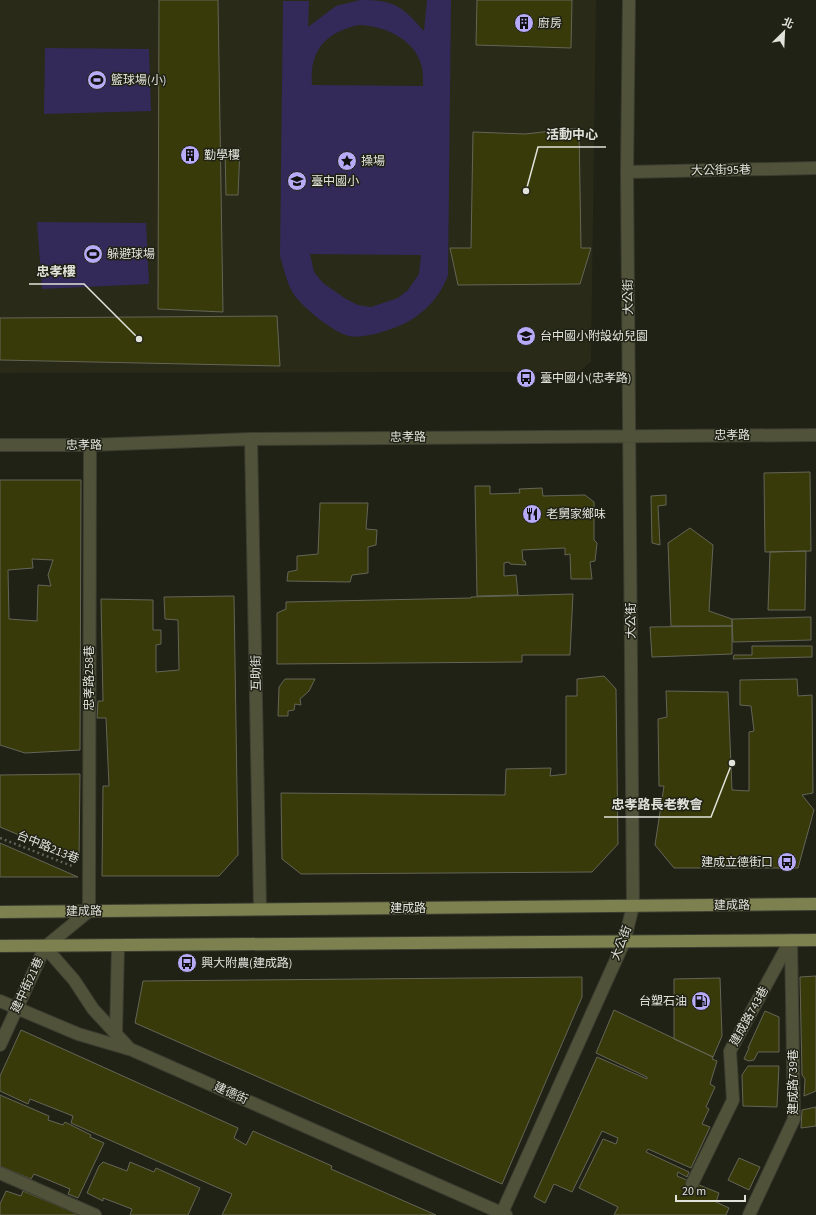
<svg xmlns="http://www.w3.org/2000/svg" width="816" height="1215" viewBox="0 0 816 1215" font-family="'Source Sans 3','Noto Sans TC',sans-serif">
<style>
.built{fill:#292a18}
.green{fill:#332a59;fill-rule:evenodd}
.building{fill:#383a09;stroke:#646557;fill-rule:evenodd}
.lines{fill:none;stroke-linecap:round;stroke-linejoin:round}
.minor-casing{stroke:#3c3d31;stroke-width:14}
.major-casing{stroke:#3c3d31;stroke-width:14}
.path{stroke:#616257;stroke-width:2.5;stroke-dasharray:2 3;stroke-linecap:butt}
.minor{stroke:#50523a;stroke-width:12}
.major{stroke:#7d814f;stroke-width:12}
.labels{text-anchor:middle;stroke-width:3;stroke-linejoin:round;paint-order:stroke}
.poi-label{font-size:12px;fill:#e1e2da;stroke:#212216;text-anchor:start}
.street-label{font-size:12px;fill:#e1e2da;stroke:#212216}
.leader{fill:none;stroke:#e1e2da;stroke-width:1.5}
.callout-dot{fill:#e1e2da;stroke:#212216;stroke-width:1.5}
.callout-label{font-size:13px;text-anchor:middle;font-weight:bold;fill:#e1e2da;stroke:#212216;stroke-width:3;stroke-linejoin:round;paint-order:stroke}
</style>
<rect width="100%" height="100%" fill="#212216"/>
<path class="built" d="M0,0H596L591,362L579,372L0,373Z"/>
<path class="green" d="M360,0C396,0 401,6 424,31L427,0H451L448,275C440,298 421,317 399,326C385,331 364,339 349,336C333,332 305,309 295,296C287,285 284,269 280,256L283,1H309L308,27L336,6ZM359,25C385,26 415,39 422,67C423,73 423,80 423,86L312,85C309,50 326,32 359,25ZM310,254L421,255L419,274L408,290L398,298L371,307L358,305L346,299L323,283L314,272Z
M45,48L149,49L151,111L44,114Z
M37,222L146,223L149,284L42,289Z"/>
<path class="building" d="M159,0H218L223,312L158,309Z
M477,0H572L571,48L476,45Z
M579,128L581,248H591L580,284L458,285L450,248H471L473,132L525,134Z
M240,148L238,195H226L225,150Z
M277,316L280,366L0,360V318Z
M810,472L811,551L765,552L764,473Z
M0,480H81L80,750L25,753L0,745ZM32,559L53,560L48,575L51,586L38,585L37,621L9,619L8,570L33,568Z
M475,486H490V494L520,493L519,489L542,488L543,496L585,495L594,502V540L597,543L595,561L590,562L592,579H571L570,554L565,555V548L522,550L523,561H525L526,565L510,564L509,562L504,563V576L516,575L518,595L477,596Z
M666,495V505L658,506L660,545L652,543L651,496Z
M320,503H368L366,529L377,530L376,545L368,547V573L352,575L350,582L287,581L288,572L297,570V556L318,554Z
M690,528L713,545L709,611L732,619V626H671L668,543Z
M806,551L805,610H768L770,552Z
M573,594L570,655H522V662L277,664V613L286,609V602L471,598V597Z
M234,596L238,855L219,876H102L103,786H109L106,718H97L98,701H103L101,599L153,600V630H161V644L156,645V672L179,670L178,620L165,619L164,597Z
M811,617V640L733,642L732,619Z
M732,626V654L652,657L650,627Z
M752,646H812V657L733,659L734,655H752Z
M604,676L616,689L618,844L592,872L301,874L282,859L281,793L505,795L506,769L551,768L550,776L566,774V696H577V679Z
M285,679H315L309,691L300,699L301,705L295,704L294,710L288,711V716H278L279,687Z
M797,679L798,696L812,695L813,793L802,795L814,810L798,868H674L655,845L664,786H659L658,719L667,717L666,691L728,692L732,790L749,791V732L754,731L751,706L740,705V680Z
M80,774L79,860L0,827V775Z
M0,843L78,877H0Z
M816,976V1091L804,1096L805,1079L802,1075L800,977Z
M582,977V997L502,1184L135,1023L143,981Z
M720,978L722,1036L713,1057L674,1039V979Z
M614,1010L713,1057L712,1059L717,1061L710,1084L715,1087L706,1107L709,1109L702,1124L710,1127L691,1168L648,1149L646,1152L689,1172L687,1177L678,1172L677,1176L719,1193L716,1202L729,1208L726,1215H614L618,1207L579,1188L603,1139L616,1144L618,1138L602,1131L572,1192L554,1184L545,1203L534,1197L597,1057L647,1079V1077L596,1053Z
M765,1011L779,1017V1052H758L754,1060L749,1061L744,1059L749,1048H748Z
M21,1030L238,1128L234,1138L246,1145L253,1131L332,1166L331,1169L436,1215H222L232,1194L71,1123L73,1116L30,1099L28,1104L0,1091V1076Z
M748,1066H779L777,1107L743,1106L742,1075Z
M0,1095L49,1116L48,1120L63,1125L65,1122L91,1135L90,1137L104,1143L78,1198L68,1194L70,1189L34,1174L31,1179L0,1166Z
M816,1107V1126L801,1128L802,1110Z
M739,1158L760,1167L749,1190L728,1180Z
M103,1162L127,1171L130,1162L154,1172L156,1168L200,1188L188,1215H130L132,1209L103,1198V1201L87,1193L99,1166Z
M6,1191L21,1196L23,1191L80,1215H0V1204Z"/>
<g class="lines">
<defs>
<path id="minor" d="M627,172L816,168
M251,439L260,908
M0,445H90L251,439L816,435
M45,947L74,980L93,1009L130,1049L506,1215
M0,1001L78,1034L129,1049
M116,1033L118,946
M0,1045L45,947L89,911L90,445
M0,1173L95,1215
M692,1184L733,1100L730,1051L790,941
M501,1215L624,942L633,906L627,172L629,0
M749,1215L794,1119L791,940"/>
<path id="major" d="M0,912L816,904
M0,946L816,940"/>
</defs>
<use href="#minor" class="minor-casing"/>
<use href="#major" class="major-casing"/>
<path class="path" d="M0,838L72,866"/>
<use href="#minor" class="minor"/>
<use href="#major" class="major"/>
</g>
<defs>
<symbol id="building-disc" viewBox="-11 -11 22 22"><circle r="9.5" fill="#b7abf8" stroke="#212216"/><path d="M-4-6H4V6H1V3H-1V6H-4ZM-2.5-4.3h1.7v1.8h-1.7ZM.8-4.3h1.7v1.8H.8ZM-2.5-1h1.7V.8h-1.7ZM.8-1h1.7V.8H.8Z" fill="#111"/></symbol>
<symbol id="stadium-disc" viewBox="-11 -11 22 22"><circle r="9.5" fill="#b7abf8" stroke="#212216"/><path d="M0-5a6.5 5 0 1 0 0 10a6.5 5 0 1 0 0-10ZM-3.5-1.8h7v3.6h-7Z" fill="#111"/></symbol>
<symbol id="sight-disc" viewBox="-11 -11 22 22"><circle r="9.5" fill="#b7abf8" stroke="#212216"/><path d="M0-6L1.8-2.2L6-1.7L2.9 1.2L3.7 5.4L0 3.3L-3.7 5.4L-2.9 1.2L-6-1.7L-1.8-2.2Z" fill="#111"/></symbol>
<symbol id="school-disc" viewBox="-11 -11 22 22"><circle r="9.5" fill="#b7abf8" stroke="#212216"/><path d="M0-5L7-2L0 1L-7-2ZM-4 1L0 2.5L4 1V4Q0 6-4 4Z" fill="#111"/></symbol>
<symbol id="bus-disc" viewBox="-11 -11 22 22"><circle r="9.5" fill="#b7abf8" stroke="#212216"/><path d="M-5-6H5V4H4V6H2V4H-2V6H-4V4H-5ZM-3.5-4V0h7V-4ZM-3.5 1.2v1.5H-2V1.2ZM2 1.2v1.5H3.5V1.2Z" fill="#111"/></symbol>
<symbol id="restaurant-disc" viewBox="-11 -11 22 22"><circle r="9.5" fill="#b7abf8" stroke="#212216"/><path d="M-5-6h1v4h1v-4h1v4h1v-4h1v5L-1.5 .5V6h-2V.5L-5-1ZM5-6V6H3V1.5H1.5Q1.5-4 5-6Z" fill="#111"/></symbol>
<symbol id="fuel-disc" viewBox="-11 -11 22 22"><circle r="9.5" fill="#b7abf8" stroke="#212216"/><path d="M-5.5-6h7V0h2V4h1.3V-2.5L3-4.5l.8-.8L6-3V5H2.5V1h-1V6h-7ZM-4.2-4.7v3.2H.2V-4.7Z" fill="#111"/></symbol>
</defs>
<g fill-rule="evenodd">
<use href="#building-disc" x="513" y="12" width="22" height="22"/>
<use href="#stadium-disc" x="86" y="69" width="22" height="22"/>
<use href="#building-disc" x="179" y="144" width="22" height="22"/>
<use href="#sight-disc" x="336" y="150" width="22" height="22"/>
<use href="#school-disc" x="286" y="170" width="22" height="22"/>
<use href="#stadium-disc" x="82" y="243" width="22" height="22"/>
<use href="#school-disc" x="515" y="325" width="22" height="22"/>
<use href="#bus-disc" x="515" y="367" width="22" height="22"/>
<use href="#restaurant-disc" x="521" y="503" width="22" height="22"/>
<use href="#bus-disc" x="776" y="851" width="22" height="22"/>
<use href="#bus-disc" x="176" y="952" width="22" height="22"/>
<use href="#fuel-disc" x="690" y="990" width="22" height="22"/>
</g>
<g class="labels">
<g class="poi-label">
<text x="538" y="27">廚房</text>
<text x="111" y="84">籃球場(小)</text>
<text x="204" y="159">勤學樓</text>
<text x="361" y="165">操場</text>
<text x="311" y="185">臺中國小</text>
<text x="107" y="258">躲避球場</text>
<text x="540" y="340">台中國小附設幼兒園</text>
<text x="540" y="382">臺中國小(忠孝路)</text>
<text x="546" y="518">老舅家鄉味</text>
<text x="773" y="866" text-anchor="end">建成立德街口</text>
<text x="201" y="967">興大附農(建成路)</text>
<text x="687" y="1005" text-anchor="end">台塑石油</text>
</g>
<g class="street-label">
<text transform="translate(721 170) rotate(-1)" y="4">大公街95巷</text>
<text transform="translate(628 297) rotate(-91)" y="4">大公街</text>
<text x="732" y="439">忠孝路</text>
<text transform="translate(408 437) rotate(-1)" y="4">忠孝路</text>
<text transform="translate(84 445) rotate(-1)" y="4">忠孝路</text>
<text transform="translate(631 621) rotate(-90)" y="4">大公街</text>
<text transform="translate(256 673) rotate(-91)" y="4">互助街</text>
<text transform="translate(89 678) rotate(-90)" y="4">忠孝路258巷</text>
<text transform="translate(48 847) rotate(22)" y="4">台中路213巷</text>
<text transform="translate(732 905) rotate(-1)" y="4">建成路</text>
<text x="408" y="912">建成路</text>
<text transform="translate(84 911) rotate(-1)" y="4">建成路</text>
<text transform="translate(621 943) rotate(-69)" y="4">大公街</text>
<text transform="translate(27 985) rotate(-65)" y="4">建中街21巷</text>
<text transform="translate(749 1016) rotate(-61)" y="4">建成路743巷</text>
<text transform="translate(793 1082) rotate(-90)" y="4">建成路739巷</text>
<text transform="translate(231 1093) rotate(24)" y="4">建德街</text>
</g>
</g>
<path class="leader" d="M526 191L538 147H606M139 339L84 284H29M732 763L711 817H604"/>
<g class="callout-dot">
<circle cx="526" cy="191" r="4"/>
<circle cx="139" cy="339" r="4"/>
<circle cx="732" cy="763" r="4"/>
</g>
<g class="callout-label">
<text x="572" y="139">活動中心</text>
<text x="56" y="276">忠孝樓</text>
<text x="657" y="809">忠孝路長老教會</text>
</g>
<g transform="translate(784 32) rotate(24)" stroke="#212216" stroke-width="3" paint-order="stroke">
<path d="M0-3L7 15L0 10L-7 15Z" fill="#e1e2da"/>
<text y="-6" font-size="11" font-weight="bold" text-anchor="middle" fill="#e1e2da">北</text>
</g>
<path d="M676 1195v6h69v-6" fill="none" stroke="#e1e2da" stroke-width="2"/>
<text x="682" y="1195" font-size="12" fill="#e1e2da" stroke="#212216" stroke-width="3" paint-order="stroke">20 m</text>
</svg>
